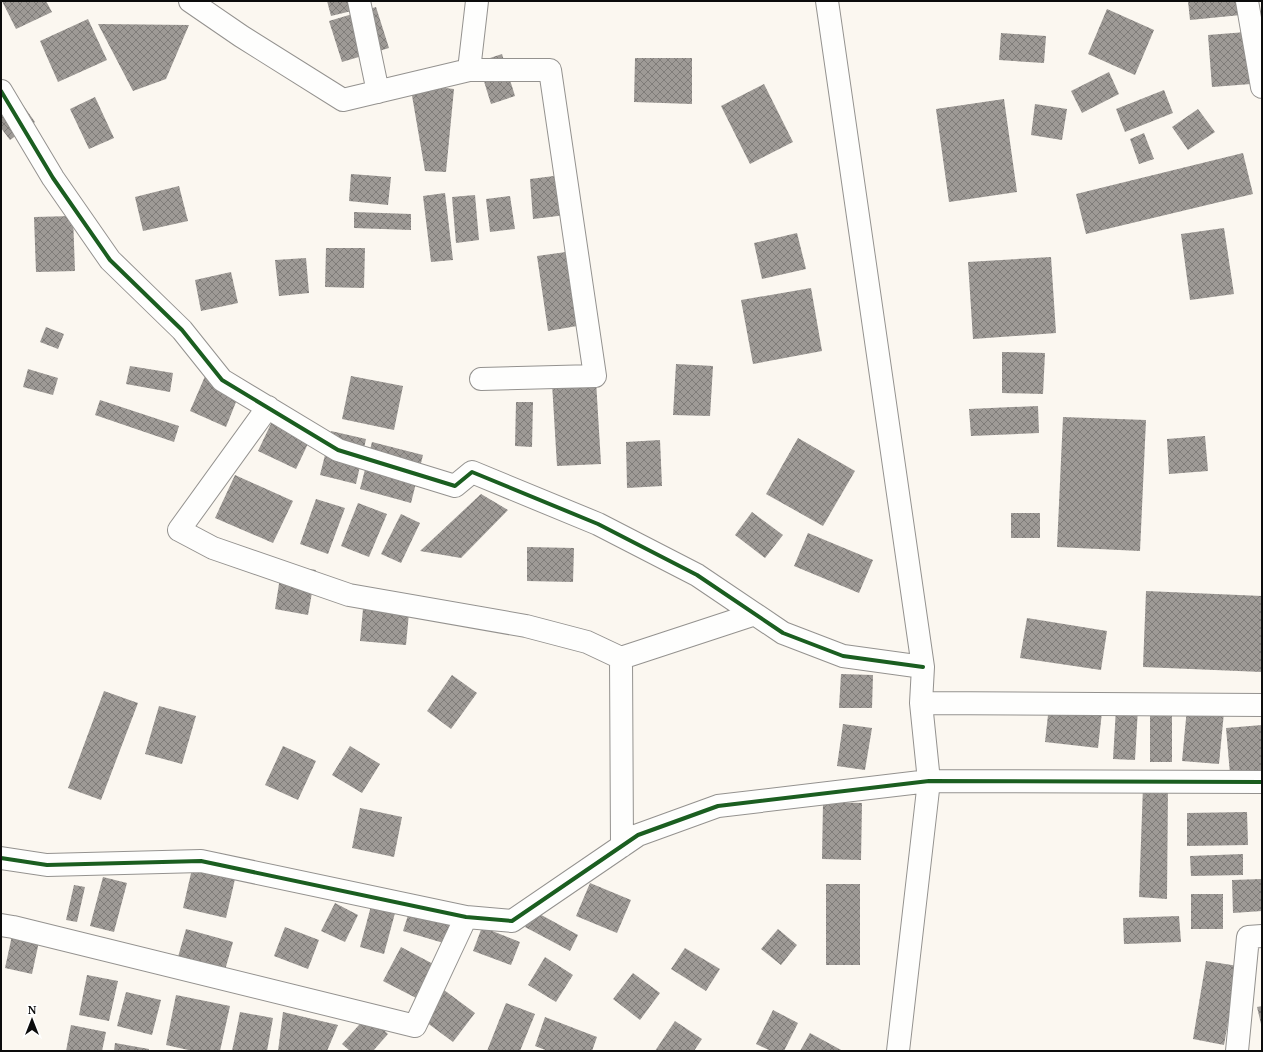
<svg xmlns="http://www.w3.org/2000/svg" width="1263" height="1052" viewBox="0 0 1263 1052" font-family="'Noto Serif',serif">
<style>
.building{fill:url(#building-cross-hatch)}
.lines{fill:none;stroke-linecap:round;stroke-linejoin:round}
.minor-casing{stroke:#94928f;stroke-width:24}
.minor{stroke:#fefefd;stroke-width:22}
.cycleway-casing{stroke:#fff;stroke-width:6}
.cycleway{stroke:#1b5e20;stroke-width:4}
</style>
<defs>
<pattern id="building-cross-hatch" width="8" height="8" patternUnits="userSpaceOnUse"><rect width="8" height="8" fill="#9e9a96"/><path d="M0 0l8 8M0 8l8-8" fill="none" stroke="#7f7c79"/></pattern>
</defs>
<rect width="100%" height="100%" fill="#fbf7f0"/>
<path class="building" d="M2,1H46L52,12L16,29Z
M327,1H366L368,7L331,16Z
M1188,1H1240L1241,15L1190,20Z
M376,7L389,48L342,62L329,21Z
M1107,9L1154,30L1135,75L1088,54Z
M88,19L107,60L58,82L40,41Z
M98,24L189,25L166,79L133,91Z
M1246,32L1251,84L1212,87L1208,35Z
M1001,33L1046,36L1044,63L999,60Z
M502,54L515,96L491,104L478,62Z
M635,58H692V104L634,102Z
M1109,72L1119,94L1082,113L1071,91Z
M410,84L454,89L446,172L425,171Z
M764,84L793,142L750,164L721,106Z
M1164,90L1173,113L1125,132L1116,109Z
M13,91L35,122L10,140L1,128V99Z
M95,97L114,138L89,149L70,109Z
M1004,99L1017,192L949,202L936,109Z
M1035,104L1067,109L1062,140L1031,135Z
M1198,109L1215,132L1188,150L1172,127Z
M1144,133L1154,159L1139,164L1130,139Z
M1243,153L1253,194L1086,234L1076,194Z
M351,174L391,177L388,205L349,201Z
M562,175L566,215L533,219L530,179Z
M179,186L188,221L143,231L135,197Z
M445,193L453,260L431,262L423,196Z
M475,195L479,240L456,243L452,197Z
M510,196L515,229L490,232L486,199Z
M354,212L411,214V230L354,228Z
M73,216L75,271L36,272L34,217Z
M1224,228L1234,294L1190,300L1181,234Z
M797,233L806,269L762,279L754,243Z
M326,248H365L364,288L325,287Z
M566,252L577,326L548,331L537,256Z
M1051,257L1056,333L973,339L968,262Z
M306,258L309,293L279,296L275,260Z
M231,272L238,303L201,311L195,280Z
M811,288L822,351L753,364L741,300Z
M46,327L64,334L58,349L40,342Z
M1002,352L1045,353L1043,394L1002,393Z
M595,364L601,464L557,466L551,367Z
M676,364L713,366L710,416L673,415Z
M130,366L173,373L170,392L126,384Z
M209,367L244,382L226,427L190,411Z
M28,369L58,378L53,395L23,387Z
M351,376L403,386L394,430L342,419Z
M100,400L179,426L174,442L95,415Z
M516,402H533L532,447L515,446Z
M1038,406L1039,433L971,436L969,409Z
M276,413L314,431L296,469L258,451Z
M1063,417L1146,420L1140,551L1057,547Z
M331,431L366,439L356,484L320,475Z
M1205,436L1208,471L1169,474L1167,439Z
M798,438L855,471L823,526L766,494Z
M660,440L662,486L627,488L626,442Z
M372,442L423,455L411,503L360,489Z
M235,475L293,501L273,543L215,518Z
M481,494L508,510L461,558L420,551Z
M316,499L345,508L328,554L300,544Z
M358,503L387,514L369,557L341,546Z
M752,512L783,535L765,558L735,535Z
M1011,513H1040V538H1011Z
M401,514L420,523L401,563L381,554Z
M808,533L873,560L859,593L794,566Z
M527,547L574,548L573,582L527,581Z
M282,565L316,570L308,615L275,609Z
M1146,591L1262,596V672L1143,667Z
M364,598L410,602L406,645L360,641Z
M1027,618L1107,631L1101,670L1020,658Z
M841,674L873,675L872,708H839Z
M452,675L477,693L451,729L427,711Z
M104,691L138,703L101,800L68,788Z
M1150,704H1172V762H1150Z
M159,706L196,716L182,764L145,754Z
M1049,706L1102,712L1098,748L1045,742Z
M1116,708H1138L1135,760L1113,759Z
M1187,708L1224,712L1219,764L1182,761Z
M843,724L872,728L865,770L837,766Z
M1262,725V771L1230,774L1226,728Z
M283,746L316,761L298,800L265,785Z
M350,746L380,764L362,793L332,775Z
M1168,784L1167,899L1139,897L1143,786Z
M823,802L862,803L861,860L822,859Z
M360,808L402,817L394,857L352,848Z
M1247,812L1248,845L1187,846V813Z
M1243,854V875L1191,876L1190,856Z
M192,869L235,879L226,918L183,908Z
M103,877L127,883L114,932L90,926Z
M1262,879V911L1233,913L1232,880Z
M590,883L631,900L617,933L576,916Z
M826,884H860V965H826Z
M74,885L85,887L77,922L66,920Z
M1191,894H1223V929H1191Z
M335,903L358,915L345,942L321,931Z
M371,906L395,913L384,954L360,947Z
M410,909L454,922L447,944L403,931Z
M534,911L578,935L570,951L525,927Z
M1179,916L1181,942L1124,944L1123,918Z
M285,927L319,940L308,969L274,956Z
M482,927L520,942L511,965L473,951Z
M186,929L233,942L223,977L176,964Z
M778,929L797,945L781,965L761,949Z
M13,931L40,937L32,974L5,968Z
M401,947L437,966L420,1000L383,981Z
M685,948L720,969L706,991L671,969Z
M545,957L573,975L556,1002L528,985Z
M1206,961L1238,966L1224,1045L1193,1039Z
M633,973L660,993L640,1020L613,999Z
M87,975L118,981L109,1021L79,1015Z
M444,990L475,1013L453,1042L422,1019Z
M126,992L161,1000L152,1035L117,1026Z
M176,995L230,1006L220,1051H193L166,1045Z
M506,1003L535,1014L520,1051H487Z
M1262,1006V1024H1261L1257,1007Z
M773,1010L798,1023L784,1051H771L756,1044Z
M240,1012L273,1018L267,1051H232Z
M283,1012L338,1025L327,1051H278Z
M368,1015L388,1034L373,1051H350L342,1044Z
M545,1017L597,1037L592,1051H548L535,1046Z
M675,1021L702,1039L694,1051H655Z
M71,1025L106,1032L102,1051H66Z
M810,1033L843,1051H800Z
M115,1043L149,1049V1051H114Z"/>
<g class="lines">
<defs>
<path id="minor" d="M190,1L241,36L343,100L469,70L477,1
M359,1L378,92
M827,1L923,667L921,703L929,781L898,1051
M1247,1L1262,87
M469,70H550L595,376L481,379
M1,91L53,178L110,260L182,330L222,380L338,450L455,486L472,472L598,524L697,575L783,633L843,656L923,667
M268,407L179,530L213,548L349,595L526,626L587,642L621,658
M921,703L1262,705
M622,846L621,658L755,614
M1,858L47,865L201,861L466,917L512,921L638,835L718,806L929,781L1262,782
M1,925L13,927L415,1026L466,917
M1237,1051L1248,937L1262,936"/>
</defs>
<use href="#minor" class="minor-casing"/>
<use href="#minor" class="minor"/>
<defs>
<path id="cycleway" d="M1,91L53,178L110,260L182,330L222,380L338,450L455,486L472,472L598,524L697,575L783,633L843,656L923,667
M1,858L47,865L201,861L466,917L512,921L638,835L718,806L929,781L1262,782"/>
</defs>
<use href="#cycleway" class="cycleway-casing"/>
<use href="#cycleway" class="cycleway"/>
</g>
<rect width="1263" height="1052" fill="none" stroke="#0c0c0c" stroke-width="4"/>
<g transform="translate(32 1020)" stroke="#ffffff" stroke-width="3" paint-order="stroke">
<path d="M0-3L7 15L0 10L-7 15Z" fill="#0c0c0c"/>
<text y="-6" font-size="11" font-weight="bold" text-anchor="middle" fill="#0c0c0c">N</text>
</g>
</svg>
